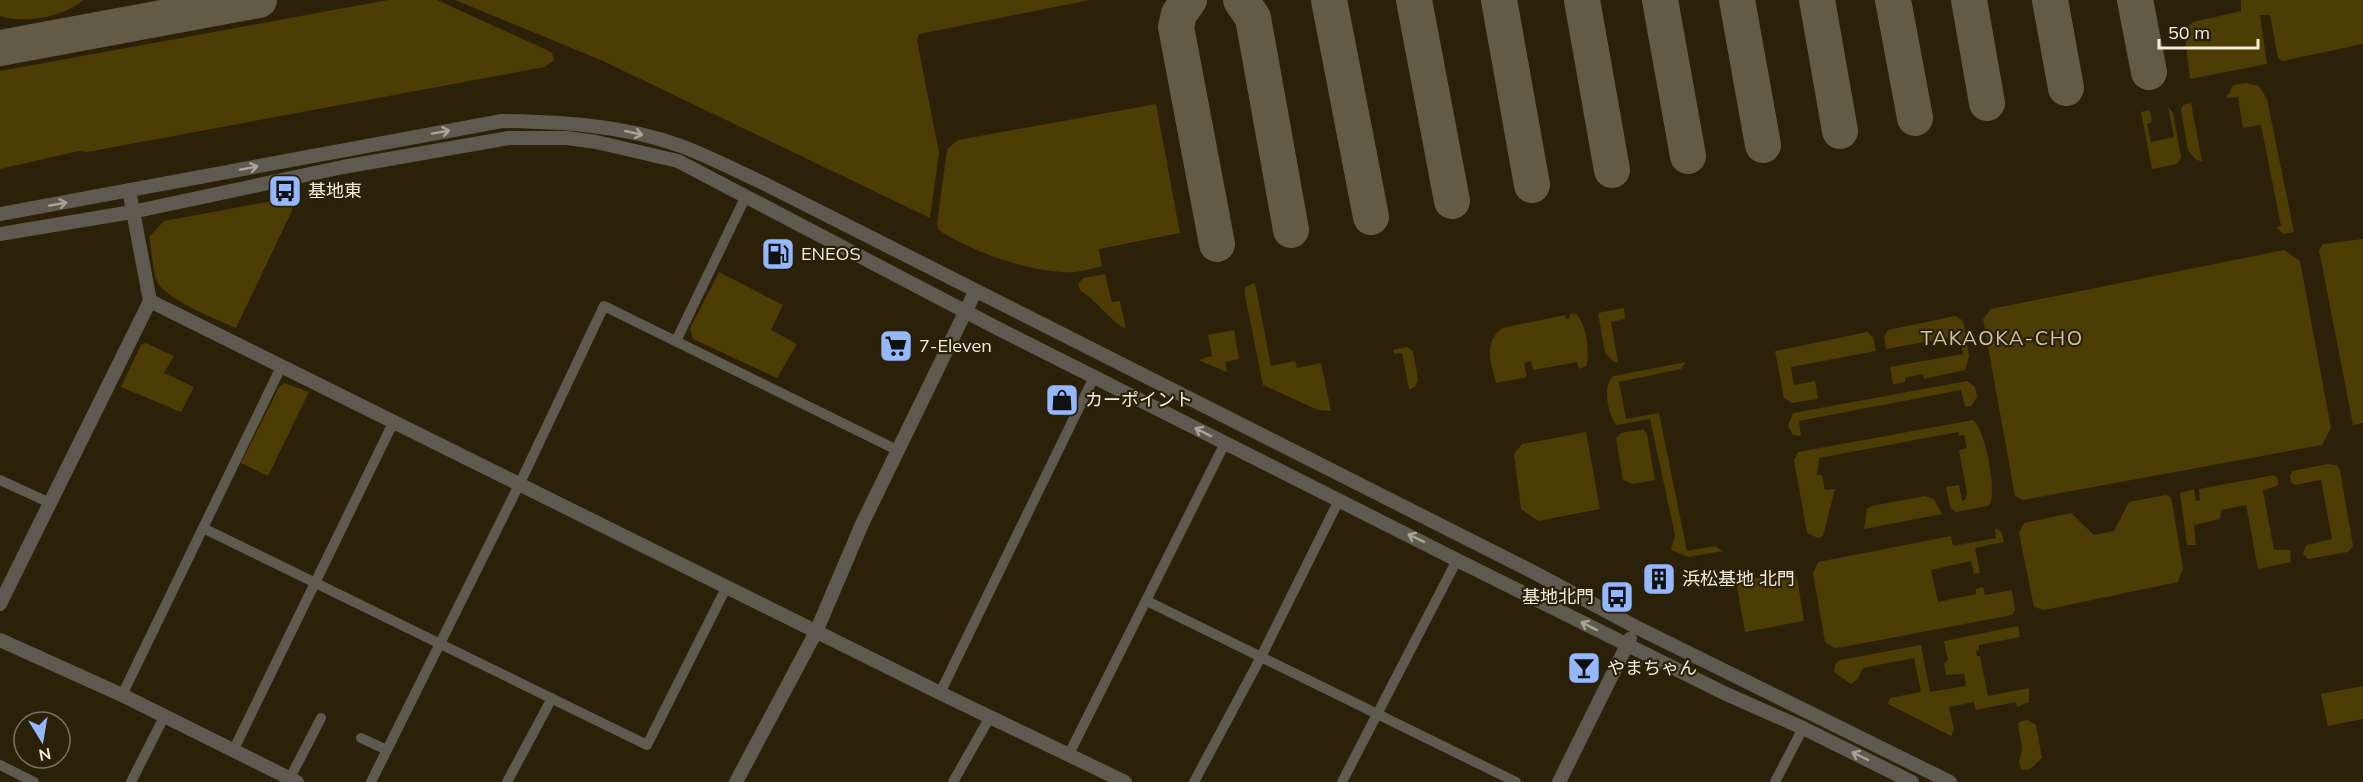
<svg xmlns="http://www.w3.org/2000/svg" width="2363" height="782" viewBox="0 0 2363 782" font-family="Mulish,'Noto Sans JP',sans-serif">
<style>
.green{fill:#4d3c04}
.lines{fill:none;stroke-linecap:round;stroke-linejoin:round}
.taxiway{stroke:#645b45;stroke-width:36}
.minor{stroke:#5f5a4f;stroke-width:10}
.tertiary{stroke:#5f5a4f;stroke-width:14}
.oneway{stroke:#a9a496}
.labels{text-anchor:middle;stroke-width:4.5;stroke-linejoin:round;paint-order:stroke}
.poi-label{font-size:18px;fill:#f3edde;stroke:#2a2108;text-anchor:start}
.neighbourhood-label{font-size:20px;letter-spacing:1.5px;fill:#cfc4a7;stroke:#2a2108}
</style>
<rect width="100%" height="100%" fill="#2a2108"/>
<path class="green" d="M0,0H83C64,17 24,24 0,16Z
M388,0H437L547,50L552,53L554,60L545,67L87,152L79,151L0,169V71Z
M455,0H1090L919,34L917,40L939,153L930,218L603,61Z
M2241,0H2363V44L2283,61L2278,58L2270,15H2260L2267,64L2190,79L2184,30L2193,22L2241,11Z
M2246,83L2259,86L2267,99L2294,232L2283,234L2276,227L2281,226L2261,125L2243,128L2238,97L2227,98V95L2229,94L2233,85Z
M2191,103L2202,161L2196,160L2188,150L2181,109L2183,105Z
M1156,104L1180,233L1099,249L1102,266C1093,268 1084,271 1075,272C1037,275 970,252 939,230L937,225L947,149L958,140Z
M2168,107L2173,113L2181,158L2177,164L2152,169L2141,112L2150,110L2152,122L2147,124L2151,142L2174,137Z
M299,196L236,328C216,319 163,299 156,279C152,266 152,250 149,237L164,221Z
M2363,239V423L2353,425L2319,250L2323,244Z
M2284,250L2300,261L2331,428L2322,445L2023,500L2015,496L1983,319L1991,309Z
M719,272L783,305L771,330L797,344L777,378L693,339L690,328Z
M1105,274L1112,302L1120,301L1126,329C1108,319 1097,301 1080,290L1078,284L1083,278Z
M1255,283L1271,366L1295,361L1297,368L1321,363L1331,411L1318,410L1263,385L1245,295V287Z
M1624,308L1625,319L1611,322L1618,362H1614L1605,353L1598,313Z
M1574,313C1586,318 1591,355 1586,366L1579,369L1577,362L1533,370L1531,361L1524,363L1527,377L1496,383C1491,362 1483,343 1502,328L1565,315L1566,319L1570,318V314Z
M1955,316L1962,320L1964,324L1969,356L1965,370L1924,379L1923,374L1905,378V382L1893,384L1890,367L1963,354L1961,342L1954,343L1953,337L1886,349L1884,337L1888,330Z
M1234,330L1239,359L1225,362L1227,372L1198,360L1212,356L1208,335Z
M1867,332L1873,337L1876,351L1791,367L1794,385L1815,381L1818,399L1792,403L1784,398L1775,351Z
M146,343L174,356L164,373L194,387L181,412L121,387L141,345Z
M1407,347L1413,351L1418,379L1416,386L1409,390L1402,353L1394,354L1393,350Z
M1686,362L1681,369L1619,382L1626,419L1659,413L1687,551L1715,546L1723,551L1688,557L1671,550L1675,535L1650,419L1616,425C1608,414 1602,386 1613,376Z
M1967,381L1975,387L1977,397L1971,406L1965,407L1961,390L1799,421L1801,436L1793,435L1788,426L1793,413Z
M284,383L309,392L268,476L241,463L279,387Z
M1973,420C1985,427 1999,498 1988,506L1956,512L1950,507L1946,487L1959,485L1962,501L1965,500L1967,493L1959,450L1967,448L1964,435L1959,436L1958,432L1819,458L1817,475H1822L1825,490L1835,489L1823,536L1818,538L1807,533L1794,460L1798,452Z
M1639,430L1643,429L1647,434L1655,480L1633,484L1623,480L1616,438L1621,433Z
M1586,432L1600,509L1538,521L1521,509L1514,454L1522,444Z
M2328,464L2336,465L2340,470L2353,546L2348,552L2308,559L2303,554L2306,545L2332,539L2321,480L2295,485L2291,482L2290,476L2292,471Z
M2274,475L2278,479V485L2263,491L2274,550H2290L2291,562L2258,569L2246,505L2221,510L2220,519L2194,525L2196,545H2187L2180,493L2194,489L2196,501L2200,500L2199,489Z
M2166,495L2171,497L2172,502L2183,568L2178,582L2044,610L2034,607L2019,533L2024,523L2071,513L2094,535L2114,531L2129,502Z
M1925,496L1934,499L1942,514L1864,529L1867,509L1872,506Z
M1995,528L2001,532L2004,542L1975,548L1980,573L1974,574L1971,561L1931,570L1938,602L1976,594V589L1983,587L1985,595L2012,590L2015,610L2012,615L1843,647L1834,648L1825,642L1813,573L1818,562L1951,536L1953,546L1996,538Z
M1786,573H1791L1797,577L1804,621L1745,632L1736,582Z
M2018,626L2020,637L1979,645V650L1976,651L1977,656H1980L1988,696L2029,688V702L2017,707L2016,702L1976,710L1974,702L1949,707L1954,730L1951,736L1888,704L1890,698L1921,692L1914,658L1863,668L1858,679L1851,684L1834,672L1835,664L1840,660L1921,645L1930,692L1966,686L1964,674L1946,675L1944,663L1948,660L1944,641Z
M2363,686V719L2328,726L2321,694Z
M2028,720L2036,725L2042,758L2030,769L2021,770L2019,762L2022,749L2018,724L2021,721Z"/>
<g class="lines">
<path class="taxiway" d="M1189,0L1179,14L1176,27L1217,244
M1241,0L1253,18L1291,230
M1329,0L1371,217
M1414,0L1452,201
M1499,0L1532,185
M1582,0L1612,170
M1660,0L1688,156
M1737,0L1763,145
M1817,0L1840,131
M1893,0L1915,118
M1969,0L1987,103
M2050,0L2066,88
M2135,0L2149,72
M0,48L259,0"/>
<path class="minor" d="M676,341L745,198
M0,480L50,503
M203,528L647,745L727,586
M1147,601L1516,782
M940,693L1094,377
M122,695L282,365
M361,738L387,750
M233,751L394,421
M1069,754L1225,443
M0,765L34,782
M290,778L321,718
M131,782L164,717
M371,782L520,483L604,306L899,451
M507,782L552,698
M953,782L990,717
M1194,782L1261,657L1339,500
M1342,782L1457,560
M1775,782L1803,728"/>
<path class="tertiary" d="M0,214L502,121C562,122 623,125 681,146C708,156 735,170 761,182L1537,574L1636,627L1950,782
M0,234L132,212L343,167L509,138H567L596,142L678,161L995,327L1457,560L1724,693L1803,728L1912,782
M150,301L940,693L1125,782
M0,604L150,301L129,190
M0,640L122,695L297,782
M736,782L816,632L862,524L975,292
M1559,782L1630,639"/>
</g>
<defs><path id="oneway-shaft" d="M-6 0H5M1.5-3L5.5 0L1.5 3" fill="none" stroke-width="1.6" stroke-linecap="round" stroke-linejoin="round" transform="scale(1.5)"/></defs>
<g class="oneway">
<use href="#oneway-shaft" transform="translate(441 132) rotate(-10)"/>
<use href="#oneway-shaft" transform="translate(634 133) rotate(13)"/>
<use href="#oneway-shaft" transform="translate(249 168) rotate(-11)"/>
<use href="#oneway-shaft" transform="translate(58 204) rotate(-10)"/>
<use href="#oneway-shaft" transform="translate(1203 432) rotate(-153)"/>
<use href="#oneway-shaft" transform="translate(1416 538) rotate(-154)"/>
<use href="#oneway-shaft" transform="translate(1589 626) rotate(-153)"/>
<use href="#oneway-shaft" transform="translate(1860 756) rotate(-154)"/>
</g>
<defs>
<symbol id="bus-square" viewBox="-11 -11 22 22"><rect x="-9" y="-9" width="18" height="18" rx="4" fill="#94b7fd" stroke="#2a2108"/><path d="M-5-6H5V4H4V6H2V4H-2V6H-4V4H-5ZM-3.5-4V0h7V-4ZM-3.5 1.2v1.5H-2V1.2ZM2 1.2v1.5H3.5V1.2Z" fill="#111"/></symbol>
<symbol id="fuel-square" viewBox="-11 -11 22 22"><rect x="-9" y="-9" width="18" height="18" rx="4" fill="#94b7fd" stroke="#2a2108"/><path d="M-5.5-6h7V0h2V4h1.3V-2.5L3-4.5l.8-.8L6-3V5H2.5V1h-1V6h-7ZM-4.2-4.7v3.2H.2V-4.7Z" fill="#111"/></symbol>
<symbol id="supermarket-square" viewBox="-11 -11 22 22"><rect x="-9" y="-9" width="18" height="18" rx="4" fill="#94b7fd" stroke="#2a2108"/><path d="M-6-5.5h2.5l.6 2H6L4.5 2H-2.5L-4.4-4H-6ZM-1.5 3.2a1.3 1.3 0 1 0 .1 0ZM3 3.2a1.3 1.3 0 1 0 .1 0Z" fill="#111"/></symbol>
<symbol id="shop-square" viewBox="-11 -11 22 22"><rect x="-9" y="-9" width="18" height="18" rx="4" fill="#94b7fd" stroke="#2a2108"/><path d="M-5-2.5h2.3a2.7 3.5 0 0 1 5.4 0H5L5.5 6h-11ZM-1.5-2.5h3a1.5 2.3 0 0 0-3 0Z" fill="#111"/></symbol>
<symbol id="building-square" viewBox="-11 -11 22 22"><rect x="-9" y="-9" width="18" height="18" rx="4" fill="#94b7fd" stroke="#2a2108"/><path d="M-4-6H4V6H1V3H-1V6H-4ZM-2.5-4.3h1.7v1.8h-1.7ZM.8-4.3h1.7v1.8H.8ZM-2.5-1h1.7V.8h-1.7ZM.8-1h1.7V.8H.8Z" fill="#111"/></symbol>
<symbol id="bar-square" viewBox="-11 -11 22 22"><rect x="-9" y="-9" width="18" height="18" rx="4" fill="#94b7fd" stroke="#2a2108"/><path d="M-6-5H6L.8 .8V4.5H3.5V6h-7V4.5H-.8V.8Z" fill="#111"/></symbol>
</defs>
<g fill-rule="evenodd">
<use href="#bus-square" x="266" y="172" width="38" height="38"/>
<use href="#fuel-square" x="759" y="235" width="38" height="38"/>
<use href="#supermarket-square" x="877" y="327" width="38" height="38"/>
<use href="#shop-square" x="1043" y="381" width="38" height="38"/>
<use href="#building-square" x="1640" y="560" width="38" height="38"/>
<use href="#bus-square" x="1598" y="578" width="38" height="38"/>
<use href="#bar-square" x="1565" y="649" width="38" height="38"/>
</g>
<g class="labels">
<g class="poi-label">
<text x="308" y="197">基地東</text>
<text x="801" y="260">ENEOS</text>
<text x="919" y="352">7-Eleven</text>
<text x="1085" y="406">カーポイント</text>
<text x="1682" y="585">浜松基地 北門</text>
<text x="1594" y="603" text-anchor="end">基地北門</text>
<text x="1607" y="674">やまちゃん</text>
</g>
<g class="neighbourhood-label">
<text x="2002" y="345">TAKAOKA-CHO</text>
</g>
</g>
<g transform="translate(42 740) rotate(169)"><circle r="28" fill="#2a2108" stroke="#7a735e" stroke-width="1.5"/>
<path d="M0-4.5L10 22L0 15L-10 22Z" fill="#94b7fd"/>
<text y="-9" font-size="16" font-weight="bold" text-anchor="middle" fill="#f3edde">N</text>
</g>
<path d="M2159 39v9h99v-9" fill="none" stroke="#f3edde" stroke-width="3"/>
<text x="2168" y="39" font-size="18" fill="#f3edde" stroke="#2a2108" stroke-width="4.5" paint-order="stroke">50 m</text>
</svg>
